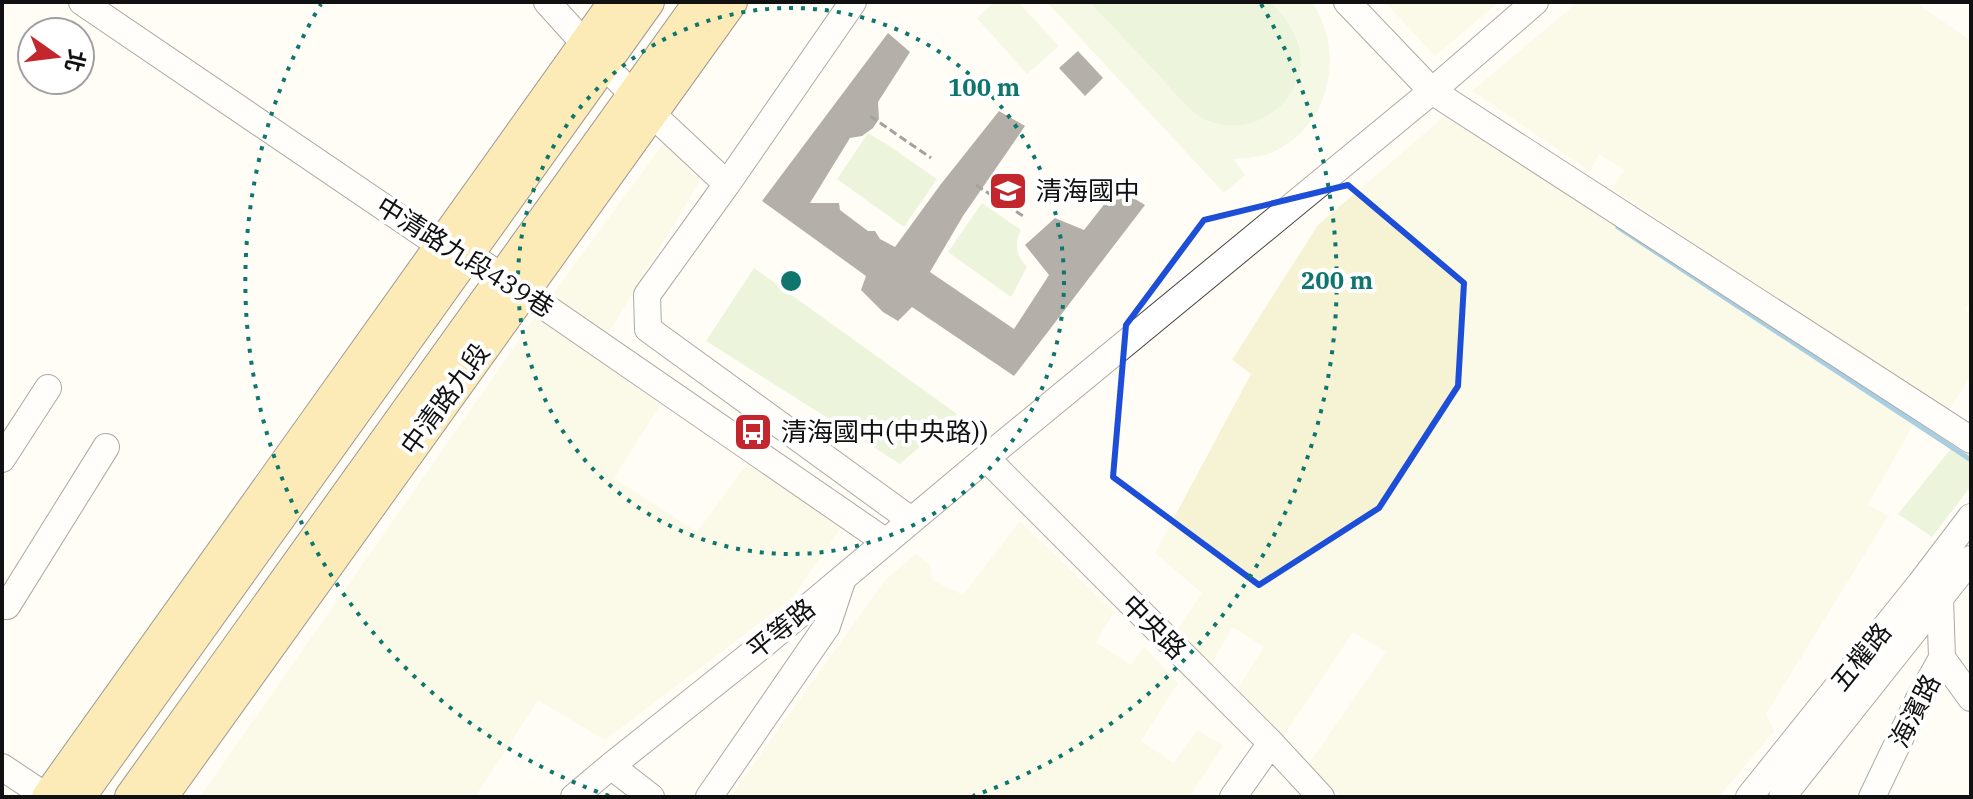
<svg xmlns="http://www.w3.org/2000/svg" width="1973" height="799" viewBox="0 0 1973 799" font-family="'IBM Plex Serif','Noto Sans TC',serif">
<style>
.farmland{fill:#f6f3d4}
.green{fill:#d5ebbd}
.pitch{fill:#e6f2cf}
.lines{fill:none;stroke-linecap:round;stroke-linejoin:round}
.stream{stroke:#3f96cf;stroke-width:5}
.building{fill:#5a524d}
.minor-casing{stroke:#444;stroke-width:28}
.major-casing{stroke:#222;stroke-width:34}
.path{stroke:#333;stroke-width:3;stroke-dasharray:8 4;stroke-linecap:butt}
.minor{stroke:#fff;stroke-width:26}
.major{stroke:#f9d66b;stroke-width:32}
.marked{fill:none;stroke:#1d4ed8;stroke-width:6;stroke-linejoin:round}
.ring{fill:none;stroke:#0f766e;stroke-width:4;stroke-dasharray:4 8}
.labels{text-anchor:middle;stroke-width:8;stroke-linejoin:round;paint-order:stroke}
.poi-label{font-size:26px;fill:#111;stroke:#fff;text-anchor:start}
.street-label{font-size:26px;fill:#111;stroke:#fff}
.centre{fill:#0f766e;stroke:#fff;stroke-width:4}
.ring-label{font-size:24px;text-anchor:middle;font-weight:bold;fill:#0f766e;stroke:#fff;stroke-width:8;stroke-linejoin:round;paint-order:stroke}
</style>
<rect width="100%" height="100%" fill="#fffdf5"/>
<path class="farmland" d="M1385,2H1499L1435,56Z
M1578,2H1915L1971,41V299L1965,310L1971,314V376L1947,413L1612,188L1624,170L1599,154L1590,171L1472,91Z
M1453,109L1914,424L1868,504L1888,516L1766,714L1774,731L1719,797H1342L1309,764L1386,652L1353,632L1282,738L1236,691L1264,647L1233,627L1211,664L1177,630L1202,593L1155,553L1251,374L1232,360L1318,225Z
M664,143L700,181L594,357L660,405L614,478L697,532L751,459L845,522L792,598L605,740L538,700L475,797H200L534,319Z
M1020,521L1114,612L1096,642L1131,665L1144,647L1178,683L1141,741L1174,763L1197,730L1223,746L1189,797H730L886,579L916,554L930,565L932,580L963,595Z"/>
<path class="green" d="M1089,2H1271C1282,14 1293,26 1298,42C1314,94 1260,139 1210,122C1193,117 1173,91 1161,78C1137,52 1113,27 1089,2Z
M868,133L888,145L937,179L904,227L837,179Z
M982,203L1021,230C1014,244 1016,256 1027,267L1011,297L948,252Z
M754,268L957,414L900,464L706,341Z
M1954,445L1971,457V486L1932,537L1898,514Z"/>
<path class="pitch" d="M994,2H1018L1059,46L1027,74L977,18Z
M1047,2H1089C1113,27 1137,52 1161,78C1173,91 1193,117 1210,122C1260,139 1314,94 1298,42C1293,26 1282,14 1271,2H1312C1347,53 1329,130 1270,153C1258,158 1246,158 1233,159L1245,175L1224,193Z"/>
<g class="lines">
<path class="stream" d="M1618,227L1971,460"/>
</g>
<path class="building" d="M888,33L910,52L878,102L879,119L873,128L862,136L850,138L810,203H839L840,210L868,231H875L880,239L895,247L941,184L999,111L1025,126L963,216L930,272L1014,329L1049,275L1025,245L1055,218L1084,230L1117,188L1145,205L1014,376L912,307L898,321L883,312L861,290L866,276L762,201Z
M1078,51L1103,78L1085,96L1059,68Z"/>
<g class="lines">
<defs>
<path id="minor" d="M82,2L441,246L467,253L886,542
M547,2L603,64L651,113L727,184L647,295L648,329L911,520
M1347,2L1432,91L1971,440
M727,184L853,2
M986,458L1271,743L1321,797
M2,459L48,388
M2,606H7L106,447
M1942,658L1971,698
M611,766L651,797
M2,767L47,797
M574,797L611,766L764,644L986,458L1432,91L1535,2
M709,797L827,626L843,578
M1233,797L1271,743
M1749,797L1920,584L1971,517
M1782,797L1971,559
M1872,797L1919,699L1942,658L1940,598"/>
<path id="major" d="M48,797L615,2
M79,797L648,2
M131,797L700,2
M161,797L731,2"/>
</defs>
<use href="#minor" class="minor-casing"/>
<use href="#major" class="major-casing"/>
<path class="path" d="M870,116L931,158
M976,185L1026,218"/>
<use href="#minor" class="minor"/>
<use href="#major" class="major"/>
</g>
<path d="M0 0H1973V799H0ZM1348,185L1464,283L1458,386L1379,508L1259,585L1113,477L1126,325L1204,220Z" fill="#fffdf5" fill-opacity=".55" fill-rule="evenodd"/>
<path class="marked" d="M1348,185L1464,283L1458,386L1379,508L1259,585L1113,477L1126,325L1204,220Z"/>
<g class="ring">
<circle cx="791" cy="281" r="273"/>
<path d="M609 796A546 546 0 0 1 321 4M1261 4A546 546 0 0 1 973 796"/>
</g>
<defs>
<symbol id="school-square" viewBox="-11 -11 22 22"><rect x="-9" y="-9" width="18" height="18" rx="4" fill="#c4262e" stroke="#fff"/><path d="M0-5L7-2L0 1L-7-2ZM-4 1L0 2.5L4 1V4Q0 6-4 4Z" fill="#fff"/></symbol>
<symbol id="bus-square" viewBox="-11 -11 22 22"><rect x="-9" y="-9" width="18" height="18" rx="4" fill="#c4262e" stroke="#fff"/><path d="M-5-6H5V4H4V6H2V4H-2V6H-4V4H-5ZM-3.5-4V0h7V-4ZM-3.5 1.2v1.5H-2V1.2ZM2 1.2v1.5H3.5V1.2Z" fill="#fff"/></symbol>
</defs>
<g fill-rule="evenodd">
<use href="#school-square" x="986" y="169" width="44" height="44"/>
<use href="#bus-square" x="731" y="410" width="44" height="44"/>
</g>
<g class="labels">
<g class="poi-label">
<text x="1036" y="200">清海國中</text>
<text x="781" y="441">清海國中(中央路))</text>
</g>
<g class="street-label">
<text transform="translate(465 257) rotate(32)" y="9">中清路九段439巷</text>
<text transform="translate(445 399) rotate(-54)" y="9">中清路九段</text>
<text transform="translate(1154 627) rotate(45)" y="9">中央路</text>
<text transform="translate(781 629) rotate(-39)" y="9">平等路</text>
<text transform="translate(1861 657) rotate(-51)" y="9">五權路</text>
<text transform="translate(1915 711) rotate(-63)" y="9">海濱路</text>
</g>
</g>
<circle cx="791" cy="281" r="12" class="centre"/>
<g class="ring-label">
<text x="984" y="96">100 m</text>
<text x="1337" y="289">200 m</text>
</g>
<rect width="1973" height="799" fill="none" stroke="#111111" stroke-width="8"/>
<g transform="translate(56 56) rotate(104)"><circle r="38" fill="#ffffff" stroke="#a0a0a0" stroke-width="2"/>
<path d="M0-6L14 30L0 20L-14 30Z" fill="#c4262e"/>
<text y="-12" font-size="22" font-weight="bold" text-anchor="middle" fill="#111111">北</text>
</g>
</svg>
